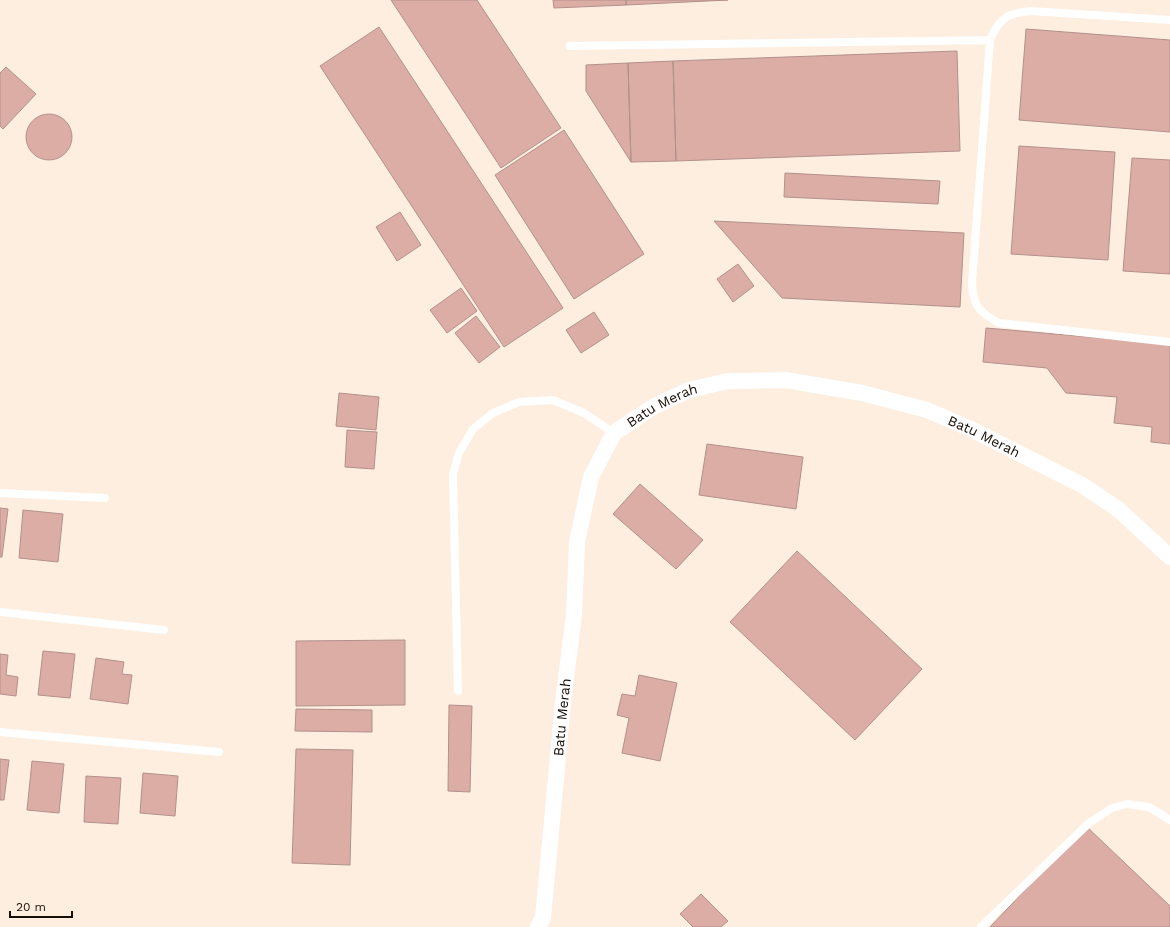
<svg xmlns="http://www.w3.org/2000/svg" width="1170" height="927" viewBox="0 0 1170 927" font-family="'Work Sans',sans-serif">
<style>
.building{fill:#dcada5;stroke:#b2918b}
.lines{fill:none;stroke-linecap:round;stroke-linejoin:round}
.lane{stroke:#fff;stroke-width:8}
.street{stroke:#fff;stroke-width:16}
.labels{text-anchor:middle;stroke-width:3;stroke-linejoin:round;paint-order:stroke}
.street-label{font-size:14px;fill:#170f07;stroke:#fdeee0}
</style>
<rect width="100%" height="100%" fill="#fdeee0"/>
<path class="building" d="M391,0H477L561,128L501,168Z
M553,0H626V5L554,8Z
M626,0H728L626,5Z
M379,27L563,308L504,347L320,66Z
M1026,29L1170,40V132L1019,120Z
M957,51L960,151L676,161L673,61Z
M673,61L676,161L631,162L628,63Z
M628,63L631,162L586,91V65Z
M6,67L36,94L3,129L0,126V73Z
M26 137a23 23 0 1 1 46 0a23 23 0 1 1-46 0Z
M564,130L644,254L574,299L495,175Z
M1019,146L1115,152L1108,260L1011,254Z
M1132,158L1170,160V274L1123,271Z
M785,173L940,181L938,204L784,197Z
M400,212L421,245L397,261L376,227Z
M714,221L964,233L960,307L782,298Z
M738,264L754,286L733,302L717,279Z
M461,288L477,311L447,333L430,310Z
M594,312L609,335L581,353L566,330Z
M476,316L500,347L479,363L455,333Z
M986,328L1170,344V444L1151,442L1152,427L1114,423L1117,397L1066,393L1047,368L983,362Z
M339,393L379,397L376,430L336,426Z
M347,430L377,432L374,469L345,467Z
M707,444L803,457L796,509L699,495Z
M640,484L703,540L676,569L613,514Z
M0,508L8,509L2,557H0Z
M23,510L63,514L58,562L19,558Z
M797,551L922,669L855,740L730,622Z
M405,640V705L296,706V641Z
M43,651L75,654L70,698L38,695Z
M0,654L8,655L6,675L18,677L16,696L0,694Z
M96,658L124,662L122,674L132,675L128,704L90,699Z
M639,675L677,683L660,761L622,753L629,718L617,715L622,694L635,696Z
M449,705L472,706L470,792L448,791Z
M296,709L372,710V732L295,731Z
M296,749L353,750L350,865L292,863Z
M0,759L9,760L4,800H0Z
M32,761L64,764L59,813L27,810Z
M143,773L178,776L175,816L140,813Z
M86,776L121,778L118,824L84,822Z
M1086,826L1170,906V927H990Z
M701,894L728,921L721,927H693L680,914Z"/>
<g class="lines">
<path class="lane" d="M1170,20L1031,11C1008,13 999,18 990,40L972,283C973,306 979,312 999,323L1170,342
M570,46L990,40
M0,493L105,498
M0,612L164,630
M458,691L453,474L459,453L473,429L493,413L519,402L553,400L584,413L614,433
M0,732L219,752
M981,927L1089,823L1112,808L1127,804L1149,807L1170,820"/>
<path class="street" id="s1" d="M538,927L543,918L563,702L574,615L577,542L591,477L614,433L653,407L689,390L728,381L786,380L862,393L927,410L971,429L1082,485L1119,510L1170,557"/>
</g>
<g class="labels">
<g class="street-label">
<text dy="5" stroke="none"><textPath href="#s1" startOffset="560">Batu Merah</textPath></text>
<text dy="5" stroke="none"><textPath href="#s1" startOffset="896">Batu Merah</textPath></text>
<text dy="5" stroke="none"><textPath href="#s1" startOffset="212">Batu Merah</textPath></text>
</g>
</g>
<path d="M10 911v6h62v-6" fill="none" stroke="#170f07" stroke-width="2"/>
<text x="16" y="911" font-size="12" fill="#170f07" stroke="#fdeee0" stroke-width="3" paint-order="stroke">20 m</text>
</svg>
